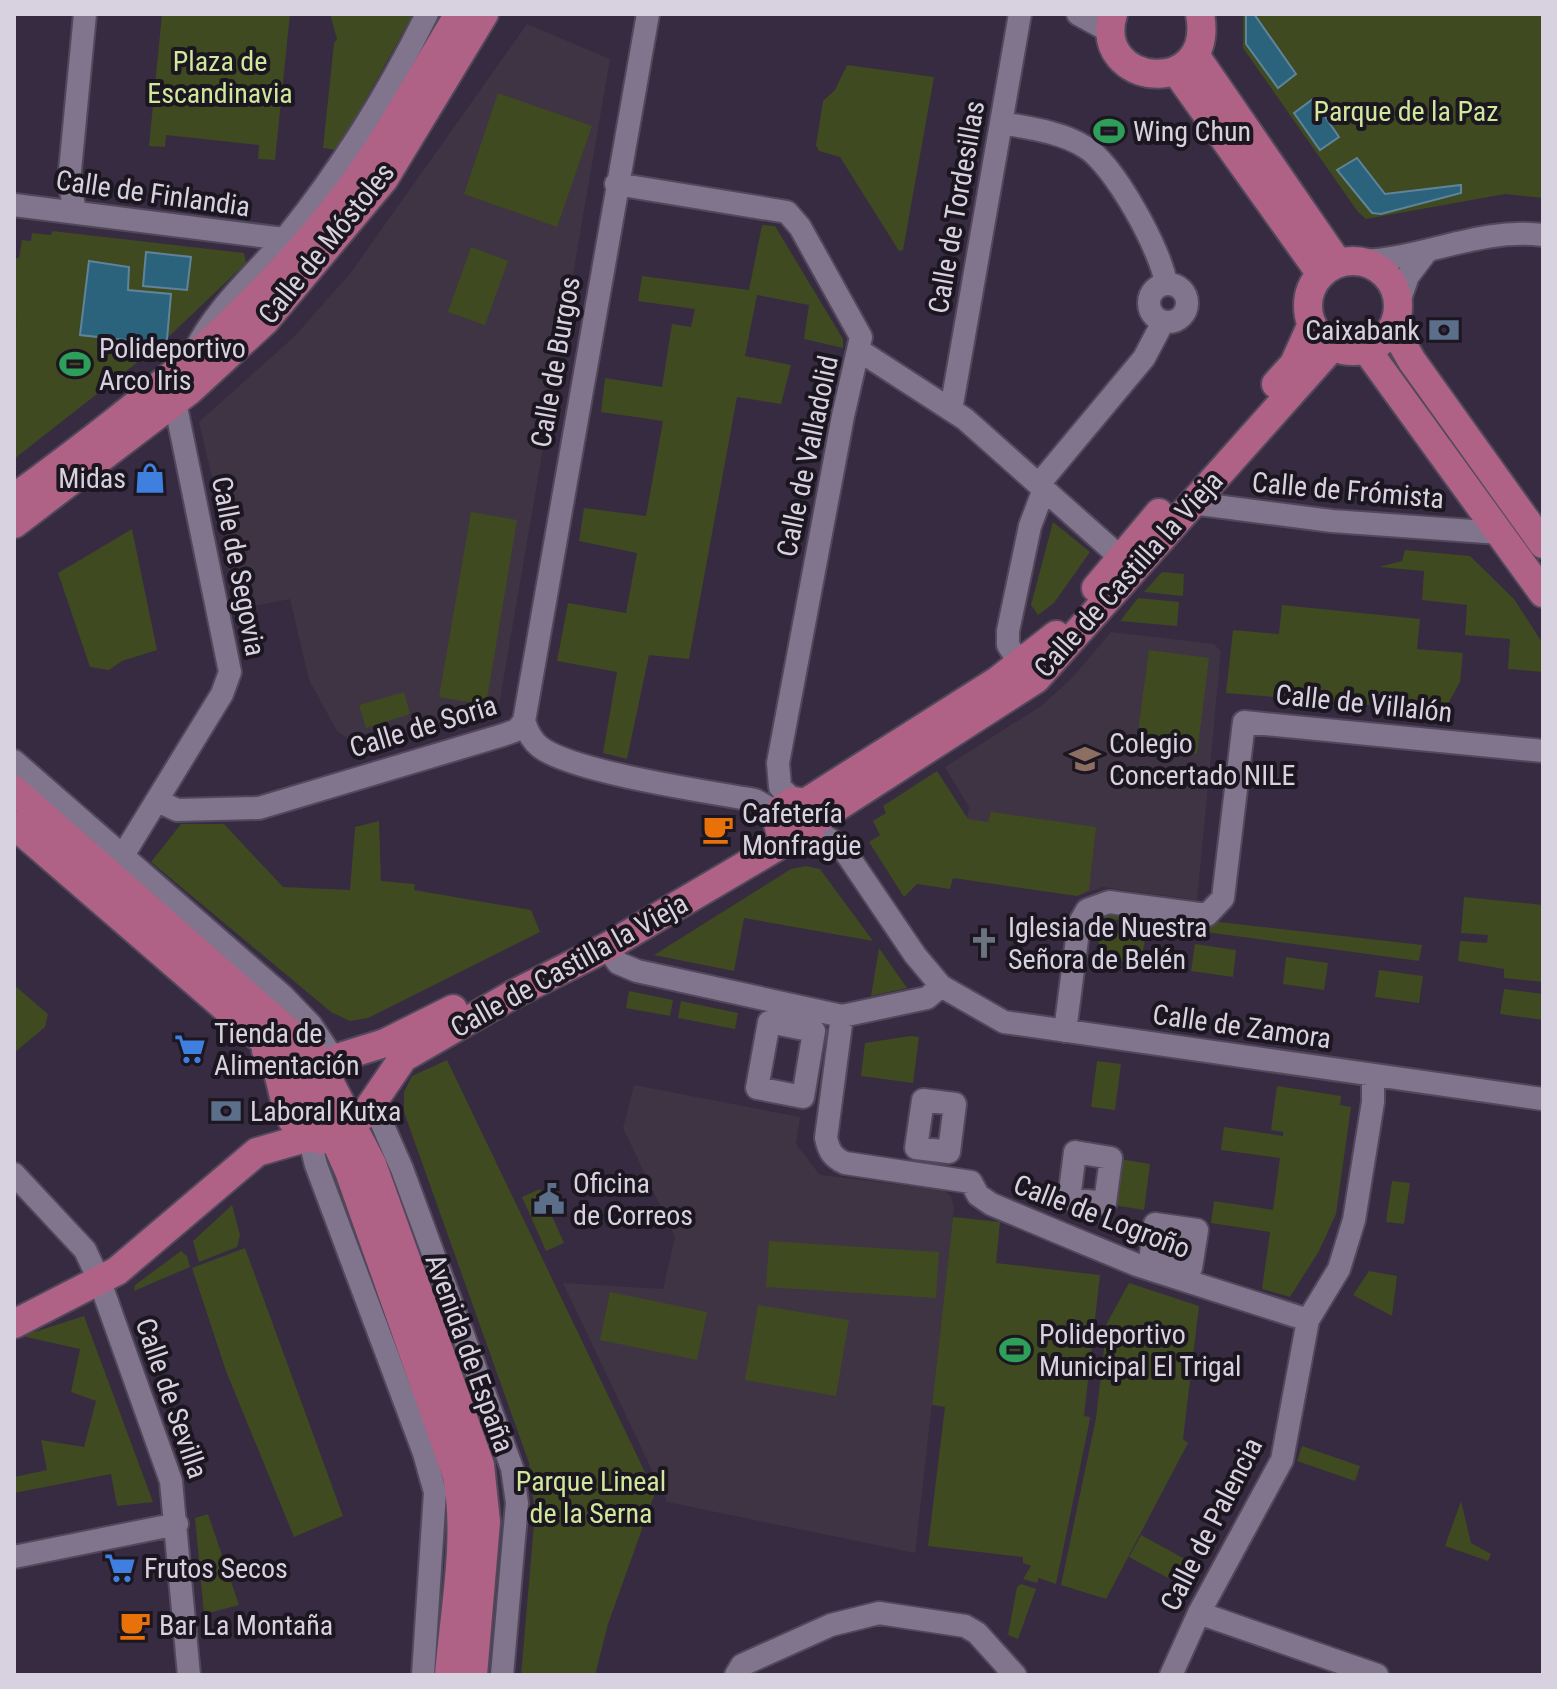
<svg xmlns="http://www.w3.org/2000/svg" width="1557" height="1689" viewBox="0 0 1557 1689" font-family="'Roboto Condensed',sans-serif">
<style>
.education{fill:#3f3443}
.green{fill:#3f4a21}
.water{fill:#2b637d;stroke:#5f849a;stroke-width:2}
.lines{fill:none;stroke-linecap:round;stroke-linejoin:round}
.minor-casing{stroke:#52485b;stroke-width:26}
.major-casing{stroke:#52485b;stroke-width:32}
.minor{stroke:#81748d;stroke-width:22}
.major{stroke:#af6286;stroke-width:28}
.labels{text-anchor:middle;stroke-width:8;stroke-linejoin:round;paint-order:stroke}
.park-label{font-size:28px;fill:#d0e89c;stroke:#1b1620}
.poi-label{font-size:28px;fill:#d8d1df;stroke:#1b1620;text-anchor:start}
.street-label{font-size:28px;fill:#d8d1df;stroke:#1b1620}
</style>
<rect width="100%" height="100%" fill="#362b40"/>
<path class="education" d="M527,24L610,59L499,705L360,748L337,731L309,680L290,599L243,608L199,422L296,335L352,271Z
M1111,632L1214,644L1221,651L1197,900L1103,887L1077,896L967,819L969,807L945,767L1041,706L1072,678Z
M634,1085L800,1117L796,1144L820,1175L943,1190L951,1196L954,1209L915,1553L667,1502L563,1283L663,1289L675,1237L623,1128Z"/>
<path class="green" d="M162,14H290L275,160L258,159L259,145L166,135L165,147L149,146Z
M330,14H413L338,150L323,148L334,43L337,39Z
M1243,14H1543V198L1505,194L1366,219L1358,212L1243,48Z
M847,65L934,77L903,250L899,251L840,157L819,151L816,145L823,101L835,90Z
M498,93L592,126L557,227L464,194Z
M762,225L775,226L843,339V348L804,339L809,305L757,295L745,356L791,365L781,404L737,397L689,659L649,655L627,759L603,753L617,672L557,661L568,603L626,613L637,553L579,541L584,508L646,516L663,421L601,412L605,378L662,387L672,324L691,327L695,309L638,301L642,276L749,290Z
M52,231L244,253L246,263L162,343L14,459V344C19,335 14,274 14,258H19L22,240L31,241L32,233L51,235Z
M471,247L508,261L485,325L448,312Z
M471,512L517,520L486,705L439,697Z
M1053,522L1090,552L1054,603L1038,615L1031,605Z
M132,529L157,650L122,661L109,670L90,667L58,573Z
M1405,550L1470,556L1514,599L1543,644V672L1508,669L1510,639L1465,635L1467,605L1422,600L1424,571L1379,567L1402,561Z
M1162,572L1184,574L1183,596L1144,592Z
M1138,598L1179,602L1177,626L1120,621Z
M1282,605L1420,619L1417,649L1463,653L1460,682L1444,711L1226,693L1233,630L1279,634Z
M1149,650L1209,658L1197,754L1136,746Z
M404,692L410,714L366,728L359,705Z
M937,771L968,819L988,822L991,812L1096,827L1089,890L1077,896L953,878L950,889L917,884L904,897L869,842L880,835L873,821L886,813L883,806Z
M379,821L381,881L415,884L414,890L531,910L540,932L368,1018L350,1021L331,1012L151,862L181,824H224L283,887L350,890L355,827Z
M806,866L820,869L873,941L744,918L734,971L654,955L791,869Z
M1464,897L1543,905V982L1504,978V969L1458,961L1460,941L1487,943L1488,935L1461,933Z
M1105,909L1422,945L1419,961L1104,918Z
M1100,931L1145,938L1141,964L1097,958Z
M1195,944L1236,950L1233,977L1191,971Z
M879,948L907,988L871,996Z
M1286,957L1328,963L1324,990L1283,984Z
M1379,970L1423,976L1419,1003L1375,997Z
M14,985L48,1014L45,1027L14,1053Z
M1504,989L1543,994V1020L1500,1014Z
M629,991L673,1000L670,1016L626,1008Z
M681,1001L738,1013L735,1029L678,1018Z
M910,1036L919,1037L913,1083L861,1076L865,1043Z
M447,1060L655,1493L608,1624L595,1675H521L535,1513L529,1463L404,1112V1092L412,1076Z
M1097,1061L1121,1064L1115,1110L1091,1107Z
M1277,1086L1341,1096L1340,1105L1351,1107L1336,1214L1319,1251L1290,1297L1262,1289L1270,1232L1211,1223L1214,1201L1273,1210L1280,1158L1221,1150L1224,1127L1283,1136V1132L1271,1130Z
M1120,1159L1150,1164L1144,1210L1113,1205Z
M1392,1181L1410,1183L1404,1224L1386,1222Z
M540,1189L564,1243L546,1251L522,1197Z
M232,1205L240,1235L237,1247L199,1262L193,1241Z
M953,1217L1000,1222L996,1263L1100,1275L1084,1416L1090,1417L1089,1424L1056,1584L1039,1578L1037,1583L1023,1579L1031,1566L1023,1563V1557L928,1546L945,1407L932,1405Z
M769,1241L939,1252L936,1298L766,1287Z
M245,1248L343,1516L294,1537L226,1371L192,1268Z
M181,1251L187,1256L190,1267L134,1291L135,1285Z
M1369,1271L1397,1276L1392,1316L1353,1295Z
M1129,1283L1199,1306L1183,1439L1188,1443L1106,1599L1061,1585L1096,1418L1107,1323Z
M610,1292L707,1312L697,1360L600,1340Z
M758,1305L849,1320L836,1396L745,1380Z
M84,1316L153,1502L117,1506L111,1474L14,1493V1477L47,1470L41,1440L84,1447L96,1401L71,1392L80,1349L22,1336Z
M1302,1446L1360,1466L1355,1481L1297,1461Z
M1461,1501L1471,1543L1491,1554L1488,1561L1445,1546Z
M208,1514L239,1605L204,1614L195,1518Z
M1141,1535L1194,1564L1183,1586L1129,1557Z
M1021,1584L1036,1589L1018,1639L1008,1635L1017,1587Z"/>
<path class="water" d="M1246,14H1254L1296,74L1278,88L1246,44Z
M1313,99L1339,137L1320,150L1294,113Z
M1357,158L1385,194L1461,185V193L1381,214L1372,213L1337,170Z
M146,252L191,257L187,290L143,286Z
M89,261L129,267L128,290L171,294L167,339L162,344L80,335Z"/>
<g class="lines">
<defs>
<path id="minor" d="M648,14L524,721C527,731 531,740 540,747C572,772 709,792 755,800L778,813
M1078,14L1111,32
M1002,123C1029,128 1062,132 1085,147C1114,164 1162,252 1166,284
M616,184L787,212L800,227L861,337L843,416L778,763L780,787L794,801
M14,205L284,239
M75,211L69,181L85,14
M1361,261C1424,259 1479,227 1543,235
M1149 303a19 19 0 1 1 38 0a19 19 0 1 1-38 0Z
M1399,302L1408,276L1427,251
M195,350C218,305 255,275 287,236C344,165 387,95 427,14
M860,351L965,419L1120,557
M951,410L1020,14
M1039,484L1144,358L1163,322
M1192,503L1332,521L1500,533
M1020,664L1008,645V631L1030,526L1044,489
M14,761L282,995L311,1025L331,1055
M158,801L177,810L259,808L503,735L517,730L524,721
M813,829L842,847L915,955L941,986L1004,1022L1543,1099
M122,857L222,694L230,672L175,402
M607,947L618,963L637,971L842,1016L927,998L941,986
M842,1016L826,1138C829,1151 832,1157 845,1163L971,1182L978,1195L991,1204L1072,1238L1137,1265L1308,1320
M769,1022L814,1031L803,1097L757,1088Z
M1065,1031L1079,924L1087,910L1109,902L1207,915L1223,898L1244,722L1543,751
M923,1100L955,1104L949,1152L916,1148Z
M373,1103L402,1169L512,1468L517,1503L502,1675
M309,1137L316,1165L424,1453L435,1492L423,1675
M1075,1152L1111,1158L1105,1203L1069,1199Z
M14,1174L85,1250L100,1282L171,1481L189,1675
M1155,1224L1197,1230L1191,1268L1151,1254Z
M14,1557L177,1524
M1199,1613L1377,1675
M736,1675L742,1665L831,1625L879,1613L965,1626L977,1633L1015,1675
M1171,1675L1199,1613L1282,1460L1308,1320L1339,1269L1354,1220L1373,1102V1075"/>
<path id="major" d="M1113,14C1091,87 1216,100 1200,14
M1195,55L1338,263
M1176,71L1321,274
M1308 306a45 45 0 1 1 90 0a45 45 0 1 1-90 0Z
M1393,328L1412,361L1543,544
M1366,349L1543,593
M1276,384L1294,364L1312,324
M14,498C141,405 254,316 349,190C390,135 423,73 459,14
M14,524L190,390L265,321L384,179L484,14
M1096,588L1159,513
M14,790L316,1056L372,1164L480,1465L486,1522L473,1675
M805,803L997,681L1056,635
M815,821L1036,679L1333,346
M14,825L295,1068L325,1117L349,1171L457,1476C469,1540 454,1611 449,1675
M266,1050C292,1081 273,1128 321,1140
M340,1057L385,1043L453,1009
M364,1115L403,1058L512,995L607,947L783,843L809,834L815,814L805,803L794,801L781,809L777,820L780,831L796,839
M14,1324L117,1271L257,1152L309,1137"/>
</defs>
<use href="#minor" class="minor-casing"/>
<use href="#major" class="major-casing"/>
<use href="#minor" class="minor"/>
<use href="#major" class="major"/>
</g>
<defs>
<symbol id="stadium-bare" viewBox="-9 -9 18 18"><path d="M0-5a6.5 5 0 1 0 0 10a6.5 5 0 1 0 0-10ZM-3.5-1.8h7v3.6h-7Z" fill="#2e9e5b" stroke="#1b1620" stroke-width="2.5" paint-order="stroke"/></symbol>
<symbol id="bank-bare" viewBox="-9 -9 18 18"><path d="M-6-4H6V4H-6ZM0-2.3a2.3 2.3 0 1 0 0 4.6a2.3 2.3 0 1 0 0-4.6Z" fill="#5c6f8a" stroke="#1b1620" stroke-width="2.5" paint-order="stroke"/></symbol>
<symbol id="shop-bare" viewBox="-9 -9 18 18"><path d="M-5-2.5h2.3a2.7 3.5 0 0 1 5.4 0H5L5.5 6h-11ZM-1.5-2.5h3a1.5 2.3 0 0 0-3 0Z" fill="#3f7fe0" stroke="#1b1620" stroke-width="2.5" paint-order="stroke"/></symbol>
<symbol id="school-bare" viewBox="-9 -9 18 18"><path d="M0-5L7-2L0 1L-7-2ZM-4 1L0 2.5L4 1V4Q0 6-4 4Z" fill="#8d6e63" stroke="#1b1620" stroke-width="2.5" paint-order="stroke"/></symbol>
<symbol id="cafe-bare" viewBox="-9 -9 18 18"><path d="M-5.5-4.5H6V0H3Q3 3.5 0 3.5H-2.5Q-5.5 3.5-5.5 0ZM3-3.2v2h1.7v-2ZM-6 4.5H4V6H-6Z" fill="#e8710a" stroke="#1b1620" stroke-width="2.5" paint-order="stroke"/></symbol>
<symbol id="church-bare" viewBox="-9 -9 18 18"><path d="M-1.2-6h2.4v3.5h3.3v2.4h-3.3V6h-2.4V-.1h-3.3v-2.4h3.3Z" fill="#6b7280" stroke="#1b1620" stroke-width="2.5" paint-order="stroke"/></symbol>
<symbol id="supermarket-bare" viewBox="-9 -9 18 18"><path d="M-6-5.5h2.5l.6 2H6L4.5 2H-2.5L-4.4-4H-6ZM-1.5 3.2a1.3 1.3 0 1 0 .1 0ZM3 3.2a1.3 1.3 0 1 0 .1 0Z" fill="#3f7fe0" stroke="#1b1620" stroke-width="2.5" paint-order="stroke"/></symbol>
<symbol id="civic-bare" viewBox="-9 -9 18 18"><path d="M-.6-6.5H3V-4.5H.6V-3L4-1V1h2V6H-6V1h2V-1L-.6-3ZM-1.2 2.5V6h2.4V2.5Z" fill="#5c6f8a" stroke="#1b1620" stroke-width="2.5" paint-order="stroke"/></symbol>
</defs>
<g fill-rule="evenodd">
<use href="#stadium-bare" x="1087" y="109" width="44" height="44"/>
<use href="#bank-bare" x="1422" y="308" width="44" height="44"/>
<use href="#stadium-bare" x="53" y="342" width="44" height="44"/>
<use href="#shop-bare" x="128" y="456" width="44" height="44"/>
<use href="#school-bare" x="1063" y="737" width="44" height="44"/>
<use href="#cafe-bare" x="696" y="807" width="44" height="44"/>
<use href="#church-bare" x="962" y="921" width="44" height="44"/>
<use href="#supermarket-bare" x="168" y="1027" width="44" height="44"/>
<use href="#bank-bare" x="204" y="1089" width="44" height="44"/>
<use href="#civic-bare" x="527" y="1177" width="44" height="44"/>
<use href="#stadium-bare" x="993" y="1328" width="44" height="44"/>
<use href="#supermarket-bare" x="98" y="1546" width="44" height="44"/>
<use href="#cafe-bare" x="113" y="1603" width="44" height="44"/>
</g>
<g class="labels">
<g class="park-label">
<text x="220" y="71">Plaza de<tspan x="220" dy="32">Escandinavia</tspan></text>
<text x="1406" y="121">Parque de la Paz</text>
<text x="591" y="1491">Parque Lineal<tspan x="591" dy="32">de la Serna</tspan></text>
</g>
<g class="poi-label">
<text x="1133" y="141">Wing Chun</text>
<text x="1420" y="340" text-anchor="end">Caixabank</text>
<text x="99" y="358">Polideportivo<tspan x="99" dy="32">Arco Iris</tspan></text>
<text x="126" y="488" text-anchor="end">Midas</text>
<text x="1109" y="753">Colegio<tspan x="1109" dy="32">Concertado NILE</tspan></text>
<text x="742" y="823">Cafetería<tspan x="742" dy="32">Monfragüe</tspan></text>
<text x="1008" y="937">Iglesia de Nuestra<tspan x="1008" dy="32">Señora de Belén</tspan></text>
<text x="214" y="1043">Tienda de<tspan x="214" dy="32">Alimentación</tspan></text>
<text x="250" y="1121">Laboral Kutxa</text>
<text x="573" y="1193">Oficina<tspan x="573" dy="32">de Correos</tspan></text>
<text x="1039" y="1344">Polideportivo<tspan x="1039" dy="32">Municipal El Trigal</tspan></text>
<text x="144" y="1578">Frutos Secos</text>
<text x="159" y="1635">Bar La Montaña</text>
</g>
<g class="street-label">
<text transform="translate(153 193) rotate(8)" y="10">Calle de Finlandia</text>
<text transform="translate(956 207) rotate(-80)" y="10">Calle de Tordesillas</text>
<text transform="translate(326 243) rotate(-51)" y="10">Calle de Móstoles</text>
<text transform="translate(555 362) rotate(-80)" y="10">Calle de Burgos</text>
<text transform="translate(807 456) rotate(-78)" y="10">Calle de Valladolid</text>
<text transform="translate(1348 490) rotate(5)" y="10">Calle de Frómista</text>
<text transform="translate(239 566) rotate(79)" y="10">Calle de Segovia</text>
<text transform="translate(1128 574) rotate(-48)" y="10">Calle de Castilla la Vieja</text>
<text transform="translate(1364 703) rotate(6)" y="10">Calle de Villalón</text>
<text transform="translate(423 726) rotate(-17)" y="10">Calle de Soria</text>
<text transform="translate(569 965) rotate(-29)" y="10">Calle de Castilla la Vieja</text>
<text transform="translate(1242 1026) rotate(8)" y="10">Calle de Zamora</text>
<text transform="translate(1102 1216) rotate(21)" y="10">Calle de Logroño</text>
<text transform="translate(470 1353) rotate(70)" y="10">Avenida de España</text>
<text transform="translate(172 1398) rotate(71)" y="10">Calle de Sevilla</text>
<text transform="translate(1211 1524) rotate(-63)" y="10">Calle de Palencia</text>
</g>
</g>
<rect width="1557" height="1689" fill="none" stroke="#d8d1df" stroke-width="32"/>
</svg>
